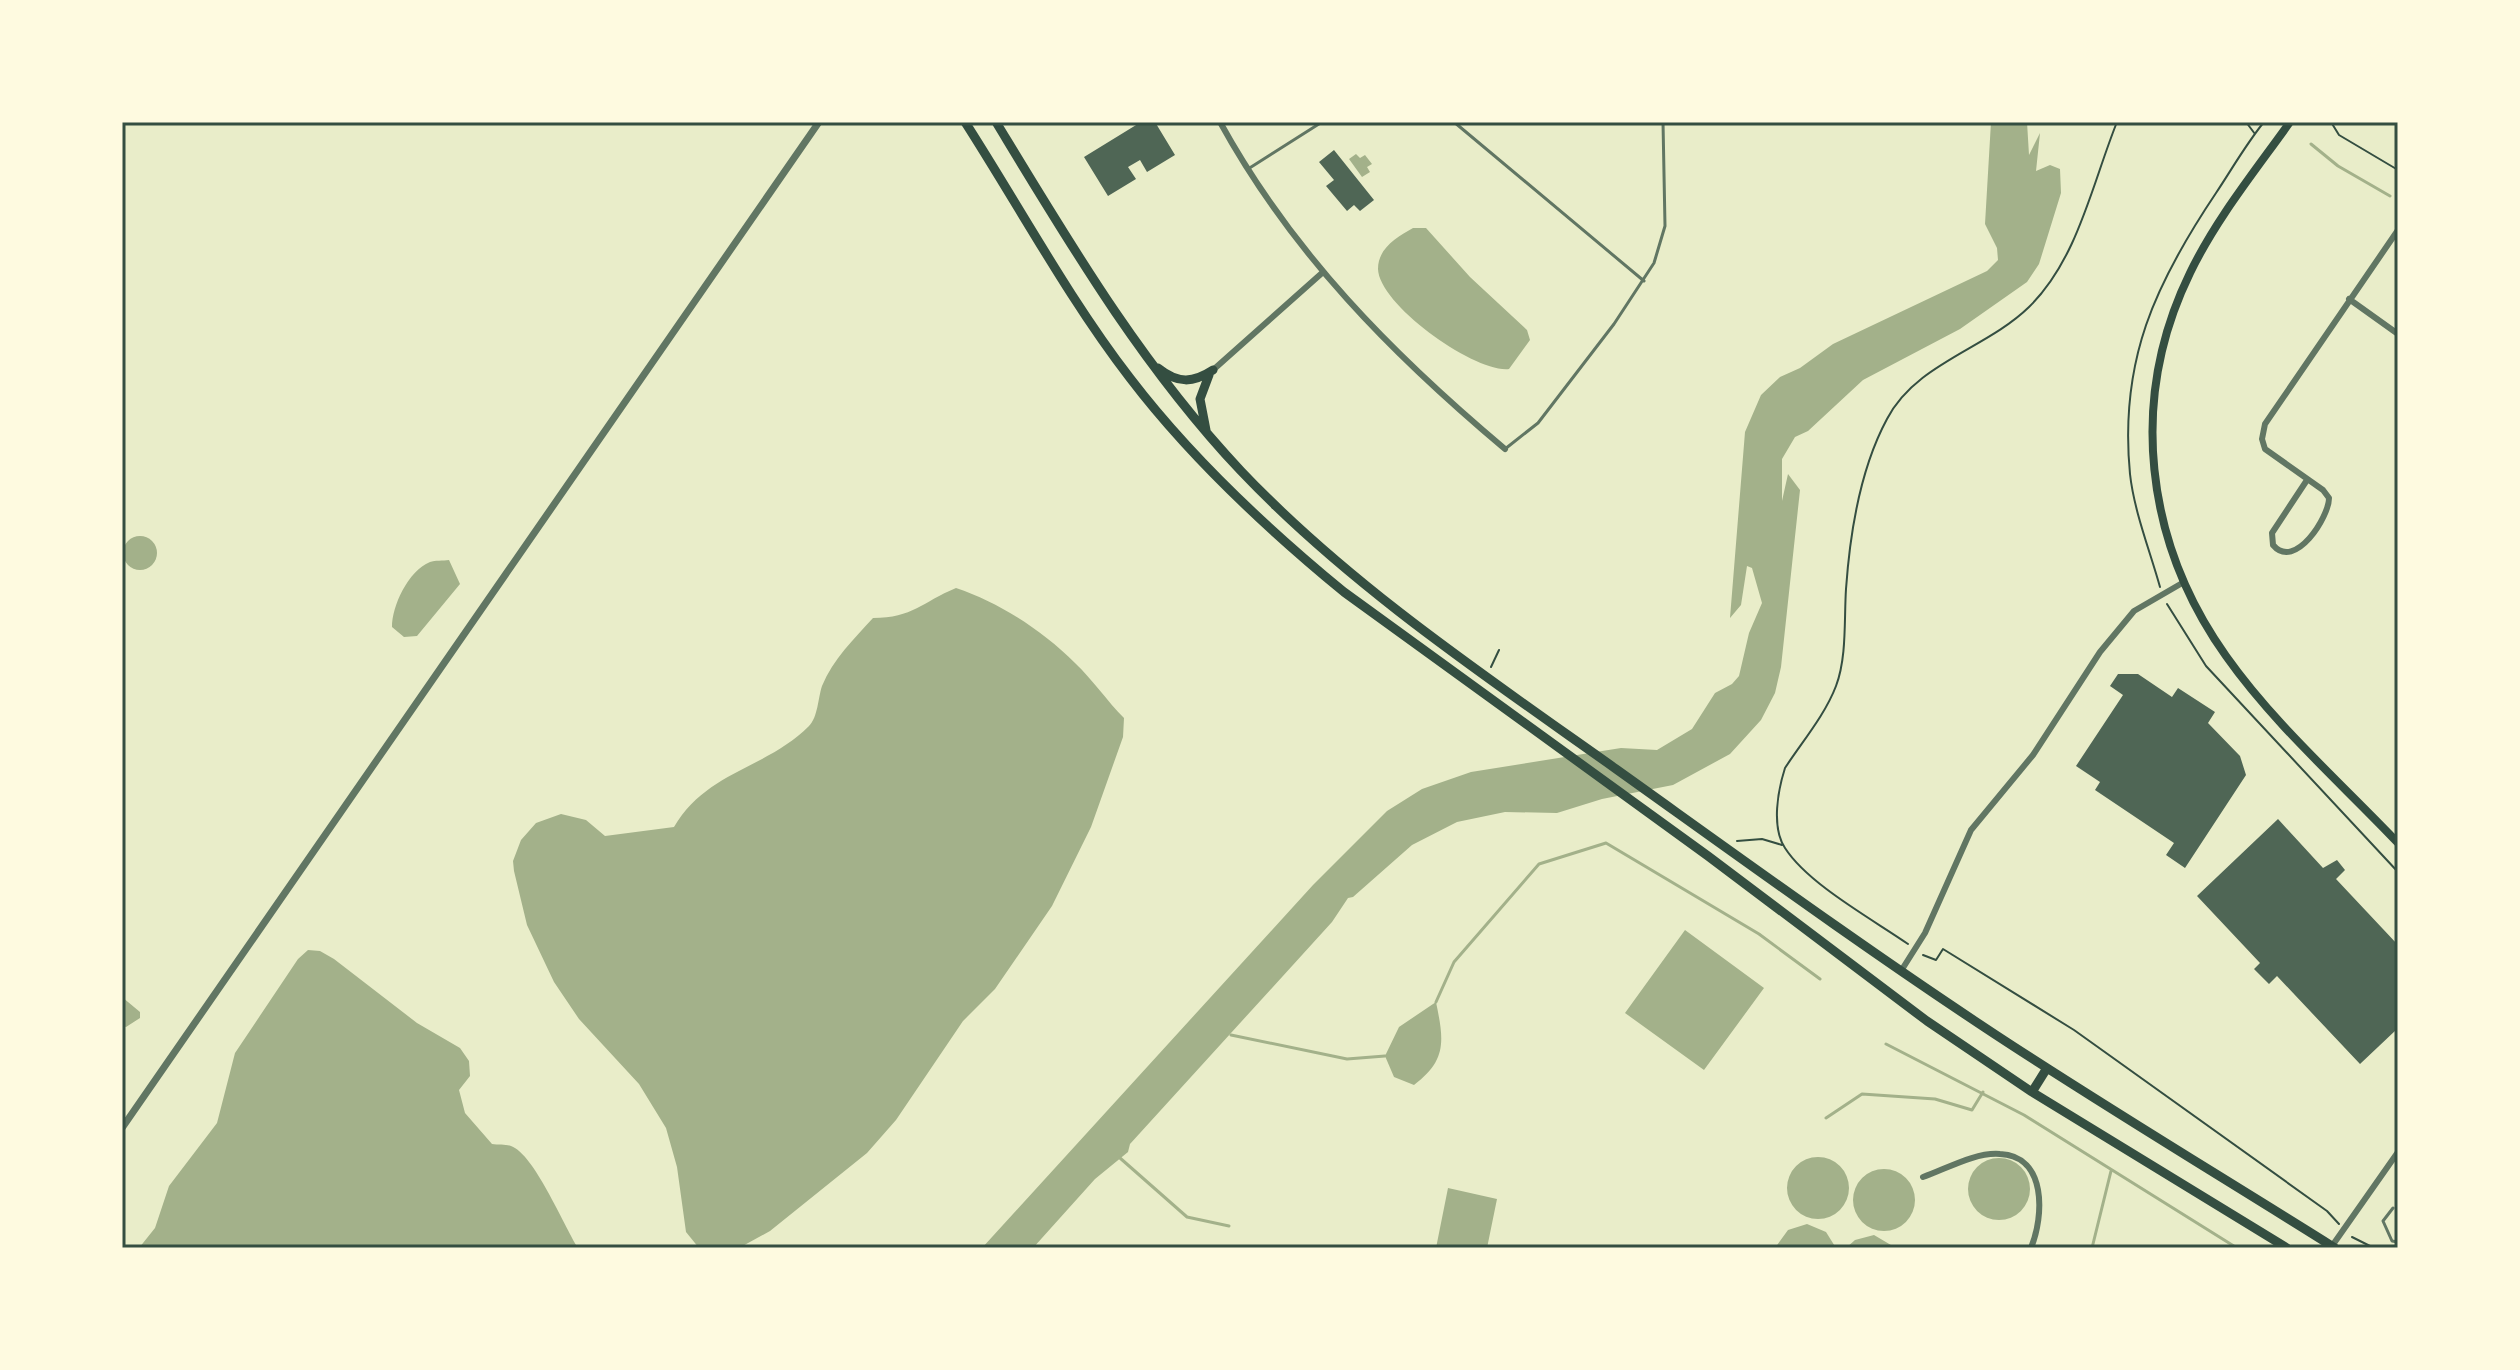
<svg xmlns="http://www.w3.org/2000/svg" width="2520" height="1370" viewBox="0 0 2520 1370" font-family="'Archivo Narrow',sans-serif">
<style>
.water{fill:#a3b18a}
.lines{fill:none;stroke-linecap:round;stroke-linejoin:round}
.stream{stroke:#a3b18a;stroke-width:3}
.building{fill:#4f6655}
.path{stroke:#344e41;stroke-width:2}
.service{stroke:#617663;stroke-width:3}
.minor{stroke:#617663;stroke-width:6}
.tertiary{stroke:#617663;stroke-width:7}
.secondary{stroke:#344e41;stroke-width:8}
.primary{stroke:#344e41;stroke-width:9}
.neatline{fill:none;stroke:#344e41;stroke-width:3}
</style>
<rect width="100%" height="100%" fill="#e9edc9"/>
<path class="water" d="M1991,122H2027L2029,155L2040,133L2036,171L2050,165L2060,169L2061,193L2039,264L2027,282L1960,329L1863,380L1808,431L1795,437L1782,459V501L1788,474L1800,490L1781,667L1775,693L1761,720L1730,754L1673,785L1602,799L1557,813L1505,812L1457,822L1412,845L1353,897L1348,898L1332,922L1130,1144L1128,1152L1095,1179L1033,1248H982L1313,885L1387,811L1422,789L1471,772L1621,748L1657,750L1692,729L1715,693L1732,684L1739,676L1749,633L1762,603L1752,568L1747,566L1741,605L1730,618L1745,432L1761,395L1780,377L1800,368L1833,344L1987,271L1998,260L1997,248L1985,224Z
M1356,154L1360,158L1365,155L1372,164L1367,167L1370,172L1362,177L1349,159Z
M1413,228H1426L1470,277L1527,330L1530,340L1509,369C1475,373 1379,305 1378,269C1378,248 1397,237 1413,228Z
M123 553a17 17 0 1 1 34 0a17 17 0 1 1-34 0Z
M449,560L460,584L417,636L404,637L392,627C392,606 408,571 430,562C435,560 443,561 449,560Z
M956,588C1000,603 1042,630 1075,663C1093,680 1107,701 1124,718L1123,737L1091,827L1052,906L995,989L963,1021L896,1120L867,1153L770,1231L739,1248H699L686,1232L677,1167L666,1128L639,1084L579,1019L554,982L527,925L514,871L513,861L521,840L536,823L561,814L586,820L605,836L674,827C707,771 766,769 809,726C818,717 818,698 822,686C833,659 854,639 873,618C913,618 922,602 956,588Z
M1685,930L1764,988L1704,1070L1625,1013Z
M308,950L320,951L334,959L417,1023L460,1048L469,1061L470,1076L459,1090L465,1113L492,1144C498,1145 506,1144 511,1146C534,1154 563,1224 578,1248H139L155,1228L169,1186L217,1123L235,1053L298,959Z
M122,997L140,1012V1018L126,1027L122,1026Z
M1436,1002C1444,1041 1447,1060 1414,1085L1394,1077L1385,1056L1399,1027Z
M1787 1188a31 31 0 1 1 62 0a31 31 0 1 1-62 0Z
M1968 1189a31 31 0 1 1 62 0a31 31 0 1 1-62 0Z
M1853 1200a31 31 0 1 1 62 0a31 31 0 1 1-62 0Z
M1448,1188L1497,1199L1487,1248H1436Z
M1807,1224L1826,1232L1836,1248H1775L1788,1230Z
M1874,1235L1896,1248H1846L1855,1240Z"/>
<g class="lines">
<path class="stream" d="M2311,144L2338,166L2390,196
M1436,1002L1454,962L1539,864L1606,843L1759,934L1820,979
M1231,1035L1347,1059L1385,1056
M1886,1044L2024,1115L2237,1248
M1826,1118L1862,1094L1935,1099L1972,1110L1983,1092
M1120,1158L1187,1217L1229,1226
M2092,1248L2111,1171"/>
</g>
<path class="building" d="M1141,122H1155L1175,155L1147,172L1140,160L1128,167L1136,179L1108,196L1084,157Z
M1334,150L1374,200L1360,211L1354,205L1347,211L1326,186L1334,180L1319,162Z
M2118,674H2138L2172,697L2178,688L2215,712L2208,723L2240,756L2246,775L2185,868L2166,855L2174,843L2095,790L2100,782L2076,766L2123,695L2110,686Z
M2278,819L2323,868L2337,860L2345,870L2336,879L2398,945L2396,1030L2360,1064L2277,976L2269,984L2254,969L2260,963L2197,896Z"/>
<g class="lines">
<path class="path" d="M2246,122L2255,134
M2331,122L2339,135L2398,170
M2160,587C2150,551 2134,511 2130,474C2119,361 2155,284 2216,193C2232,169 2246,144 2264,122
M2167,604L2206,666L2398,872
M1491,667L1499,650
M1737,841L1762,839L1782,845
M1908,944C1872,919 1808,884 1785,848C1771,827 1778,790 1785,768C1802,742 1825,715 1836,686C1847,657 1844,619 1846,589C1850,532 1860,469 1887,419C1916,363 1986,349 2029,307C2078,259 2092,184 2117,122
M1923,955L1936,960L1943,949L2074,1030L2327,1211L2339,1224
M2352,1237L2374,1248"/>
<path class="service" d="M1454,122L1644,281
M1248,169L1322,122
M1505,449L1538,423L1614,324L1654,263L1665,226L1663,122
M2393,1208L2383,1221L2392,1241L2398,1242"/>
<path class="minor" d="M1220,122C1292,253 1392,354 1505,449
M2349,299L2398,334
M1213,370L1322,273
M2307,480L2272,533L2273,545C2295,571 2329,517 2329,498L2323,490L2265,449L2262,439L2265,424L2398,230
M1901,971L1925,933L1971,830L2033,755L2100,652L2134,611L2184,582
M1923,1177C1946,1169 1975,1152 2000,1154C2047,1156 2044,1216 2031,1248
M2332,1246L2398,1152"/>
<path class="tertiary" d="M122,1128L819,122"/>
<path class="secondary" d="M2290,122C2255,171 2216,219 2190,273C2128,400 2145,542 2226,656C2274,724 2340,782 2398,843"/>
<path class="primary" d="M965,122C1019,206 1069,299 1130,378C1191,458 1266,528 1344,592L1708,856L1927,1021L2032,1092L2287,1248
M996,122C1070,244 1142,366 1241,471C1349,585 1488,678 1616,769C1742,859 1867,950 1996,1035C2107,1108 2222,1177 2335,1248
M1158,368C1178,384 1193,383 1213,370
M1206,430L1200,399L1209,375
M2032,1092L2047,1068"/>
</g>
<rect width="2520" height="1370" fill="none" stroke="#fefae0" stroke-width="248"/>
<rect x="124" y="124" width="2272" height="1122" class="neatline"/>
</svg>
